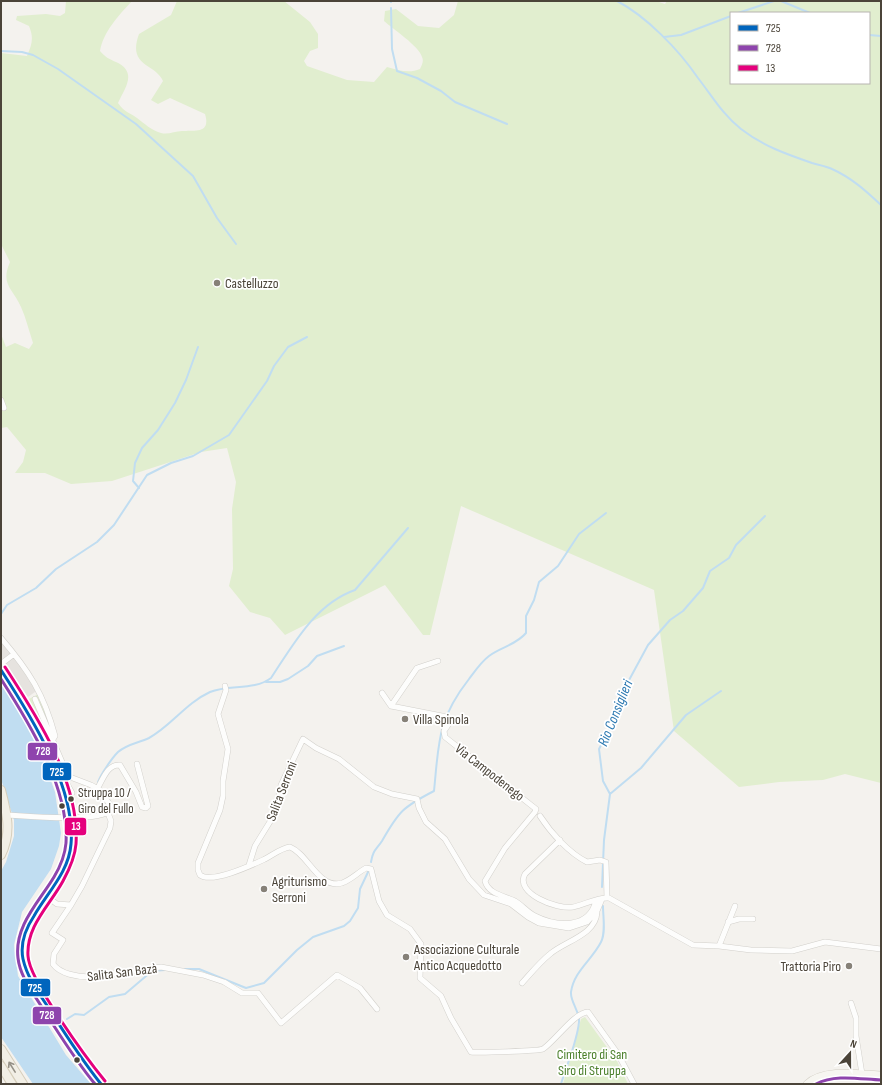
<svg xmlns="http://www.w3.org/2000/svg" width="882" height="1085" viewBox="0 0 882 1085" font-family="'Sofia Sans Condensed',sans-serif">
<style>
.green{fill:#e1eecf;fill-rule:evenodd}
.parking{fill:#e6e3df}
.water{fill:#c0ddf1}
.lines{fill:none;stroke-linecap:round;stroke-linejoin:round}
.stream{stroke:#c0ddf1;stroke-width:2}
.street-casing{stroke:#d2d0cb;stroke-width:6}
.secondary-casing{stroke:#d3cfc5;stroke-width:8}
.primary-casing{stroke:#d6cebb;stroke-width:10}
.street{stroke:#fdfdfc;stroke-width:5}
.secondary{stroke:#f7f6f1;stroke-width:7}
.primary{stroke:#f2efe6;stroke-width:8}
.bus-1-casing{stroke:#fff;stroke-width:6}
.bus-2-casing{stroke:#fff;stroke-width:6}
.bus-3-casing{stroke:#fff;stroke-width:6}
.bus-1{stroke:#0065bd;stroke-width:3}
.bus-2{stroke:#8e44ad;stroke-width:3}
.bus-3{stroke:#e5007d;stroke-width:3}
.oneway{stroke:#969187}
.poi-dot{fill:#868178;stroke:#fff;stroke-width:1.5}
.bus-dot{fill:#4b4439;stroke:#fff;stroke-width:1.5}
.labels{text-anchor:middle;stroke-width:3.5;stroke-linejoin:round;paint-order:stroke}
.bus-label{font-size:13px;fill:#4b4439;stroke:#fff;text-anchor:start}
.poi-label{font-size:14px;fill:#4b4439;stroke:#fff;text-anchor:start}
.street-label{font-size:14px;fill:#4b4439;stroke:#fff}
.park-label{font-size:14px;fill:#4a7f2a;stroke:#fff}
.water-label{font-size:15px;font-style:italic;fill:#2e7ab2;stroke:#fff}
.line-badge{stroke:#fff;stroke-width:1.5}
.badge-label{font-size:11px;text-anchor:middle;font-weight:bold;fill:#fff}
</style>
<rect width="100%" height="100%" fill="#f4f2ee"/>
<path class="green" d="M66,1H132C119,15 103,32 100,51C105,57 109,59 116,62C138,72 125,88 118,103C125,113 129,112 137,118C145,124 151,130 161,133C168,135 175,131 182,131C195,130 211,134 205,114L170,98L158,104L151,100L163,81C155,63 127,67 139,34L171,15L177,1H284L310,22L318,34V48L310,51L304,61L307,66L347,80L374,82L387,67C398,70 409,74 420,69C422,65 424,61 422,57C419,46 393,29 384,21L385,11L396,9L418,26L439,28L454,15L458,1H656L665,4L667,1H881V783L845,774L823,780L779,782L739,787L674,731L654,590L461,506L430,635H423L385,585L285,635L270,618L250,612L229,586L233,569L232,509L236,482L227,448L201,452L112,481L71,484L45,473H15L23,462L26,450L7,427L1,428V334L6,347L15,343L29,349L33,343C29,331 26,318 21,307C13,288 0,285 10,262L2,246L1,234V53L27,56C32,44 34,38 29,26L16,20L17,16L46,14L60,16L65,13ZM731,13H869V83H731Z
M40,693L60,755L59,767L45,738L29,699Z
M585,1017L617,1061L628,1084H563L581,1019Z"/>
<path class="parking" d="M1,636L39,689L28,697L1,659Z"/>
<path class="water" d="M1,678L21,707L35,737L55,792L61,833L59,846L51,869L22,912L14,945L18,976L66,1055L91,1084H33L1,1037V871L6,862L14,836V820L1,779Z"/>
<g class="lines">
<path class="stream" d="M617,1C646,16 679,50 698,78C712,96 723,115 741,129C763,146 786,154 812,163C819,165 826,166 832,169C852,178 866,191 881,205
M781,1L810,13
M391,2V1
M391,8L392,49L397,71L417,78L441,91L455,102L507,124
M738,13L774,1
M869,35L881,36
M664,37L681,35L731,16
M1,51L22,52L33,55L58,69L136,124L193,176L217,218L236,244
M139,488L133,481L135,463L142,448L158,430L175,403L186,380L198,347
M1,614L7,605L36,588L56,569L97,542L114,525L147,475L171,463L193,456L229,435L267,381L274,366L288,347L307,337
M266,682H280L288,679L308,666L317,656L344,646
M98,782C101,774 112,758 118,752C127,744 138,743 149,738C171,726 186,703 210,692C229,684 254,691 271,678C293,645 315,604 355,590L408,528
M610,794L641,768L686,715L721,691
M371,862C373,850 376,850 382,841C399,811 403,807 434,791C439,742 437,720 469,679C475,671 481,662 489,656C501,647 516,645 526,633V616L534,600L539,582L558,566L579,534L606,513
M602,887L604,840L610,794L603,781L599,749L612,725L621,690L628,682L648,645L670,620L683,611L703,588L710,571L729,558L736,545L765,516
M185,969H199L246,988L264,983L297,950L313,937L344,926L350,921L358,908L360,889L369,870
M67,1019L75,1014L84,1015L109,997L125,994L152,971L165,970
M561,1084C567,1064 577,1042 579,1022C580,1011 570,1002 571,992C574,971 592,960 601,942C606,932 603,917 603,906"/>
<defs>
<path id="street" d="M1,400L4,408
M1,638C29,671 44,694 55,736L52,741
M1,664L14,654
M225,686L226,690L218,714L228,749L223,781V796L220,810L198,863V870L200,875C212,884 252,865 265,859C273,855 281,848 290,847C308,854 319,890 342,883C351,880 357,873 366,868L371,869L379,901L387,915L410,929L421,944L420,978L441,996L451,1018L471,1052C479,1053 538,1051 543,1049C555,1041 575,1012 588,1012L618,1054L634,1084
M382,693L391,706L447,717L450,722L444,731L445,737L536,809L535,812L505,848L485,881C488,894 505,896 515,901C522,905 527,912 535,916C557,927 590,929 596,900
M35,699L62,762L66,782L72,793
M391,706L417,668L438,661
M97,789C103,780 107,764 120,765L136,792L142,807L146,808L148,806L137,764
M8,815C25,816 101,823 110,810V805L100,790L91,785L70,777L58,778
M540,816C551,833 569,853 587,862L600,860L606,862L607,898
M560,840L525,874C514,893 557,910 573,907C584,905 597,897 609,898L693,945L719,946L751,950L792,951L825,942L881,949
M249,865L255,846L276,812L281,785L303,739L316,748L339,759L374,787L392,794L417,799L419,808L426,822L445,839L469,879L484,895L511,904L528,917L539,923L569,928L587,922L597,911L602,899
M47,897L57,904L71,905L82,886L110,828L111,821L108,813
M71,905L52,933L63,940L54,954L53,964C60,974 78,977 90,977L161,967L203,975L224,982L242,993H258L281,1023L337,975L360,988L377,1009
M728,922L739,919H753
M719,946L735,906
M522,983C531,973 540,962 550,954C565,941 596,935 597,912
M851,1003L856,1018V1036L862,1074"/>
<path id="secondary" d="M1,670C29,712 77,794 71,845C66,895 1,923 29,977L80,1058L101,1084
M807,1084C823,1068 860,1074 881,1075"/>
<path id="primary" d="M1,790C7,813 12,833 1,855
M1,1049L23,1084
M1,1066L12,1084"/>
</defs>
<use href="#street" class="street-casing"/>
<use href="#secondary" class="secondary-casing"/>
<use href="#primary" class="primary-casing"/>
<use href="#street" class="street"/>
<use href="#secondary" class="secondary"/>
<use href="#primary" class="primary"/>
<defs>
<path id="bus-1" d="M1,670C31,716 76,788 71,844C69,872 47,893 34,916C26,928 20,944 23,959C27,977 38,992 48,1007C65,1034 81,1059 101,1084"/>
<path id="bus-2" d="M1,679C30,724 69,788 66,843C65,855 60,867 54,877C39,902 14,926 18,958C20,977 34,994 43,1009C60,1035 75,1060 95,1084
M816,1084C835,1074 859,1079 881,1080"/>
<path id="bus-3" d="M5,667C37,716 80,783 76,844C75,857 69,870 63,881C50,905 26,926 28,956C29,980 87,1059 105,1081"/>
</defs>
<use href="#bus-1" class="bus-1-casing"/>
<use href="#bus-2" class="bus-2-casing"/>
<use href="#bus-3" class="bus-3-casing"/>
<use href="#bus-1" class="bus-1"/>
<use href="#bus-2" class="bus-2"/>
<use href="#bus-3" class="bus-3"/>
</g>
<defs><path id="oneway-shaft" d="M-6 0H5M1.5-3L5.5 0L1.5 3" fill="none" stroke-width="1.6" stroke-linecap="round" stroke-linejoin="round"/></defs>
<use class="oneway" href="#oneway-shaft" transform="translate(12 1067) rotate(-122)"/>
<g class="poi-dot">
<circle cx="217" cy="283" r="4"/>
<circle cx="405" cy="719" r="4"/>
<circle cx="264" cy="889" r="4"/>
<circle cx="406" cy="957" r="4"/>
<circle cx="849" cy="966" r="4"/>
</g>
<g class="bus-dot">
<circle cx="71" cy="799" r="3.5"/>
<circle cx="62" cy="806" r="3.5"/>
<circle cx="77" cy="1060" r="3.5"/>
</g>
<g class="labels">
<g class="bus-label">
<text x="78" y="797">Struppa 10 /<tspan x="78" dy="16">Giro del Fullo</tspan></text>
</g>
<g class="poi-label">
<text x="225" y="288">Castelluzzo</text>
<text x="413" y="724">Villa Spinola</text>
<text x="272" y="886">Agriturismo<tspan x="272" dy="16">Serroni</tspan></text>
<text x="414" y="954">Associazione Culturale<tspan x="414" dy="16">Antico Acquedotto</tspan></text>
<text x="841" y="971" text-anchor="end">Trattoria Piro</text>
</g>
<g class="street-label">
<text transform="translate(490 772) rotate(38)" y="5">Via Campodenego</text>
<text transform="translate(281 791) rotate(-69)" y="5">Salita Serroni</text>
<text transform="translate(122 972) rotate(-7)" y="5">Salita San Bazà</text>
</g>
<g class="park-label">
<text x="592" y="1059">Cimitero di San<tspan x="592" dy="16">Siro di Struppa</tspan></text>
</g>
<g class="water-label">
<text transform="translate(615 713) rotate(-68)" y="5">Rio Consiglieri</text>
</g>
</g>
<g class="line-badge">
<rect x="27" y="742" width="31" height="19" rx="4" fill="#8e44ad"/>
<rect x="42" y="762" width="30" height="19" rx="4" fill="#0065bd"/>
<rect x="64" y="817" width="23" height="19" rx="4" fill="#e5007d"/>
<rect x="20" y="978" width="31" height="19" rx="4" fill="#0065bd"/>
<rect x="32" y="1006" width="30" height="19" rx="4" fill="#8e44ad"/>
</g>
<g class="badge-label">
<text x="43" y="755">728</text>
<text x="57" y="776">725</text>
<text x="76" y="830">13</text>
<text x="35" y="992">725</text>
<text x="47" y="1019">728</text>
</g>
<rect width="882" height="1085" fill="none" stroke="#4b4439" stroke-width="4"/>
<rect x="730" y="12" width="140" height="72" fill="#ffffff" stroke="#b7b4b0"/>
<rect x="738" y="25" width="20" height="6" fill="#0065bd" stroke="#b7b4b0"/>
<text x="766" y="32" font-size="12" fill="#4b4439">725</text>
<rect x="738" y="45" width="20" height="6" fill="#8e44ad" stroke="#b7b4b0"/>
<text x="766" y="52" font-size="12" fill="#4b4439">728</text>
<rect x="738" y="65" width="20" height="6" fill="#e5007d" stroke="#b7b4b0"/>
<text x="766" y="72" font-size="12" fill="#4b4439">13</text>
<g transform="translate(850 1053) rotate(21)" stroke="#ffffff" stroke-width="3" paint-order="stroke">
<path d="M0-3L7 15L0 10L-7 15Z" fill="#4b4439"/>
<text y="-6" font-size="11" font-weight="bold" text-anchor="middle" fill="#4b4439">N</text>
</g>
</svg>
